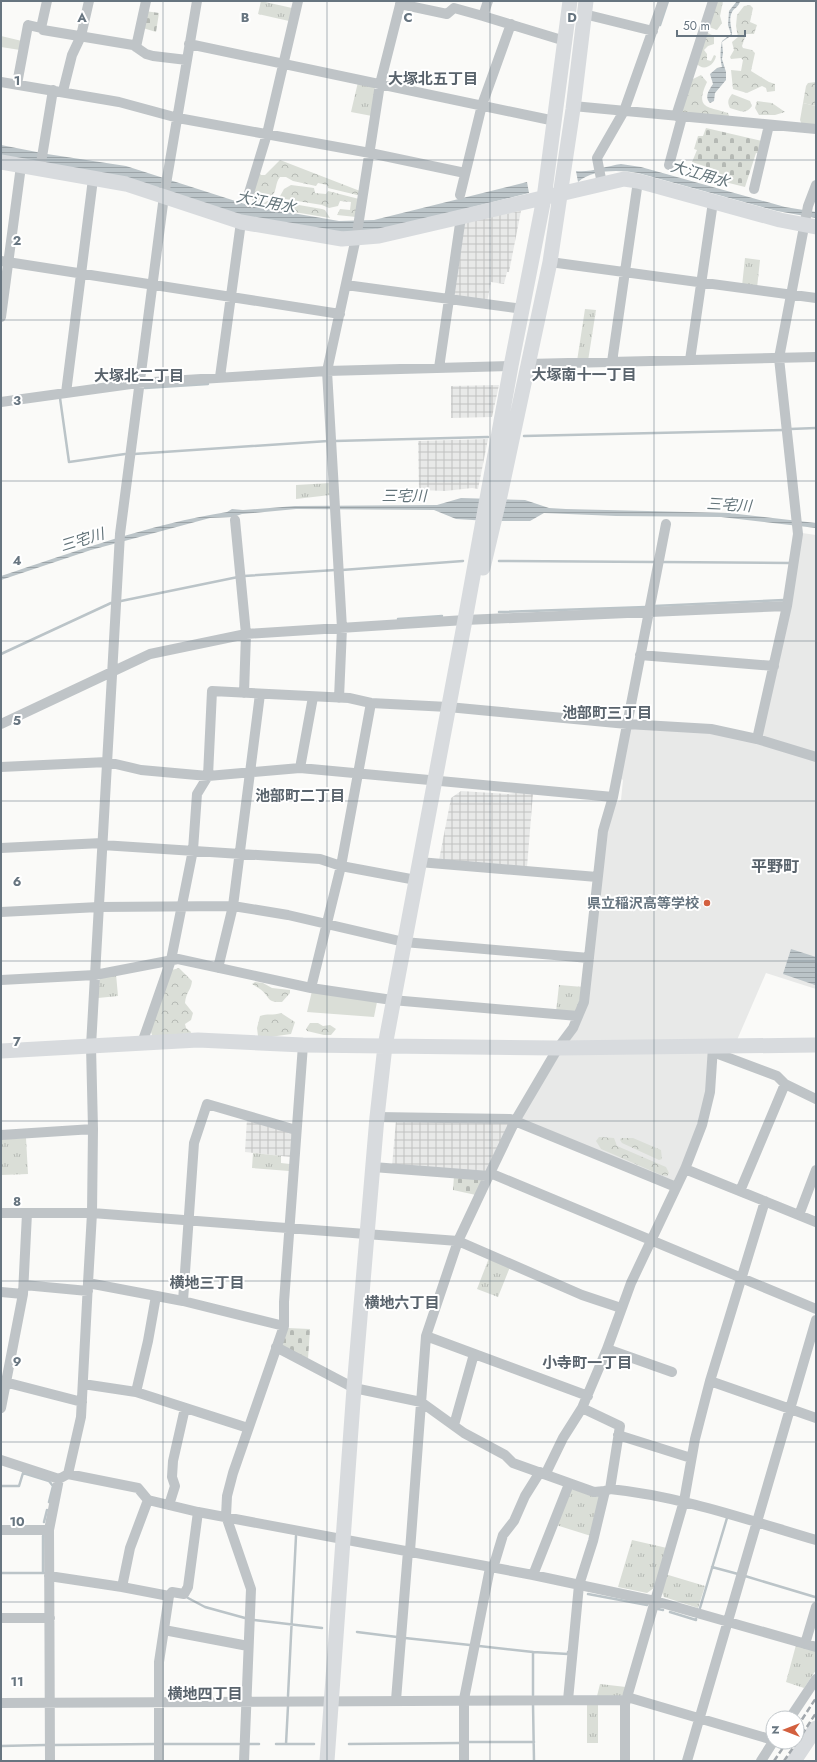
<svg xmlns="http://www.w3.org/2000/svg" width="817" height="1762" viewBox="0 0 817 1762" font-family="Jost,'Noto Sans JP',sans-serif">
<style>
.built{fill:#e8e9e8}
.industrial{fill:url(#industrial-grid)}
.grass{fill:url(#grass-tufts)}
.forest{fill:url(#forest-crowns)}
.cemetery{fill:url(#cemetery-stones)}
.green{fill:#daded7}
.water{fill:url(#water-rules)}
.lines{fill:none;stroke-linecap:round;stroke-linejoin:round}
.stream{stroke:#bbc4c8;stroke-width:2.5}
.street{stroke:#bfc4c7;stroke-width:10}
.secondary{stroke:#d8dbde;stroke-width:15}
.rail{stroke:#a2a8ad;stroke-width:2.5;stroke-dasharray:6 3;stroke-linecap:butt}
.grid{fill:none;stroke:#677580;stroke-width:1;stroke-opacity:0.55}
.poi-dot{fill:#d3603f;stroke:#fff;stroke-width:1.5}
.labels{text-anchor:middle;stroke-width:4;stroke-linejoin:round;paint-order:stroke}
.poi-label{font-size:14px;font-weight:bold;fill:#677580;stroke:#fff;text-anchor:end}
.neighbourhood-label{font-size:15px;font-weight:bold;fill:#59636c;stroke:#fff}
.water-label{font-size:15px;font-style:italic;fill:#627379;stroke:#fff}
.quarter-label{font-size:16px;font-weight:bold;fill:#59636c;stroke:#fff}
.grid-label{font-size:13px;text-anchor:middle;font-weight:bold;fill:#677580;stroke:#fff;stroke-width:4;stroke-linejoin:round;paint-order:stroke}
</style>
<defs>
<pattern id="industrial-grid" width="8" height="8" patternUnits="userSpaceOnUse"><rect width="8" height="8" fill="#e8e9e8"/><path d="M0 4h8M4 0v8" fill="none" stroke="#c0c1c1"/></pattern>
<pattern id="grass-tufts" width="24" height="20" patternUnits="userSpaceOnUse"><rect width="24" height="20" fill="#daded7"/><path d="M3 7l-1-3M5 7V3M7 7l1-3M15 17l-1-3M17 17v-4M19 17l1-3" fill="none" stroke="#b5b9b4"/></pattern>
<pattern id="forest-crowns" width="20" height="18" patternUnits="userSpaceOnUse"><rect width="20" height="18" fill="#daded7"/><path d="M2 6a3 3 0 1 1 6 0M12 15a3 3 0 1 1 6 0" fill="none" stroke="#b5b9b4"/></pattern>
<pattern id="cemetery-stones" width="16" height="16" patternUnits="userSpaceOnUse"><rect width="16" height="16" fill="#daded7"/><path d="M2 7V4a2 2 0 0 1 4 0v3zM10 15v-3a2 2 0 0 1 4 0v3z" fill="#b5b9b4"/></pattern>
<pattern id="water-rules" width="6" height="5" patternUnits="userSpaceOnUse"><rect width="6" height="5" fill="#bbc4c8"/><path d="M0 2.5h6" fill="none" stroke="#9ca4a8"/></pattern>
</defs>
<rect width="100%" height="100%" fill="#fafaf8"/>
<path class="built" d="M802,533L816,535V989L766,973L737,1040H712L705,1108L676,1180L672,1182L522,1121V1116L571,1036L576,1031L605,834L614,804L621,800L623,780L619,777L629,730L633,728L710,733L760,743Z"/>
<path class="industrial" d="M521,211L509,272H507L504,284L491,282L487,302L455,298L453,294L465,221Z
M499,385L492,417L451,418V386Z
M488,439L478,489L472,488L445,491L419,490L418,441Z
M461,791L508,794L520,792L533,793L527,867L439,860L451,798Z
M247,1118L292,1133L290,1157L245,1152Z
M396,1120L509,1121V1125L487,1171L483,1173L392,1166Z"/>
<path class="grass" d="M261,1L292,8L289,21L258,14Z
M358,82L372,85L376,90L372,116L351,112Z
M745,258L760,260L757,288L742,286Z
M585,309L596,310L588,361H577Z
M330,483V495L296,499V485Z
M116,974L118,996L98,998L99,980L101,978Z
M559,985L583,987L578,1011L556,1012Z
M26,1138L28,1174L1,1175V1139Z
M253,1153L281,1156V1163L290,1164L289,1171L252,1168Z
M489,1258L510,1267L498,1297L477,1289Z
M569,1489L601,1495L591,1536L556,1525Z
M632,1540L667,1548L654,1588L647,1593L618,1587Z
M665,1574L705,1586L698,1608L664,1597L661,1590Z
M796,1645L816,1651V1670L804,1688L786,1682Z
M600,1684L626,1687L625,1693L621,1696H597Z
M587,1703H598V1743H587Z"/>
<path class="forest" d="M716,1H723L720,16L722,23L717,30L709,27Z
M750,5L753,8L750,22L757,25L754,34H746L742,46L743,48L752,50L755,53L751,71L769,82L775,84V91L767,92L766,88L762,86L747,93L733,89L731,70L741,71L743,60L741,58L731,59L730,57L734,50L732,42L738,37L736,26L737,15L744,6Z
M706,32L714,36V44L708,46L704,50L707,54V60L711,61L714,55L716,56C714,66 703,72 696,63Z
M701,75L707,82C694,110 709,106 728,113L729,116L683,114L681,111L691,80Z
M816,82V106L803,103L806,86L808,83Z
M732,94L750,101L752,106C746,115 740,111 730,108C727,102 728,99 732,94Z
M757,101L772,103L785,112L775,115H759L755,108Z
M280,160L360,191L359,194L357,195L328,188L327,185L318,183L316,186L293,181L286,177H280C275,183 277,191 272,196C265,196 260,202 253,202L251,196L258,171L261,175H265Z
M291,185L314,188L315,193L326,194L328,191L359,199L356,217L337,215L340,209L350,210L351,202L340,201L338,206L329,208L322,205L279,198L284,189Z
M270,200L322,209L325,210L330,218L258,206Z
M179,968L192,981C191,991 186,991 185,1003L193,1013L191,1020L185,1024L186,1028L191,1032L190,1035L155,1036L152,1035L150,1029L172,970Z
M255,982L263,983L272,988L290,990V993L282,1002C266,1003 270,996 260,989C257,987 255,986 252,984Z
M281,1013L295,1022L291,1034L270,1037L258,1036L257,1028L260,1016C267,1013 273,1016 281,1013Z
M310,1023H318L323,1026L330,1025L336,1029L331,1035H324L307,1031L306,1029Z
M599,1137L614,1138L617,1146L666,1167L669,1173L667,1176L661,1175L601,1149L596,1141Z
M621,1138H633L661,1150L662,1159L659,1160L622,1143L620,1140Z"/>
<path class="cemetery" d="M145,11L159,13L156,32L143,28Z
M706,128L762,141L760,154L756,153L745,187L717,180L719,171L692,162L697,150L694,149L698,136H703Z
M454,1176L481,1177L483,1181L476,1195L453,1190Z
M287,1328L310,1329L308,1359L281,1347Z"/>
<path class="green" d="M1,36L22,41L20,50L1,47Z
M803,103L816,106L815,126L802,125L800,120Z
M312,991L377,1002L374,1017L307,1012Z"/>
<path class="water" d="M737,1H740C739,7 735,7 732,12C728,20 732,27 732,35L722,42L723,53L722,59L726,72V80L715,93L714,101L710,103C704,97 709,90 713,84L710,74L717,68L722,67C720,59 720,50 722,41L731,34L728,25L729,11Z
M1,145L47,154L126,166L251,206L339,221L374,220L527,182L529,193L376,231L337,232L249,218L1,155Z
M621,164L641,167L785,207L816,212V218L777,211L638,173C620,170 593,169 578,182L576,171C590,173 606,166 621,164Z
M461,498L525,500L549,508L566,509L729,513L816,523V528L721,517L616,516L544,513L530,521H489L456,519L434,510L296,509L242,514L233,517L210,518L91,550L1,580V576C74,552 150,524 227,512L232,509L243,510L295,506L437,505Z
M791,949L816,957L815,985L783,974Z"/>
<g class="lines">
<path class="stream" d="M660,25L668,1
M145,388L208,384
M60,398L69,462L125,454
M790,429L816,428
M524,436L783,430
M335,441L488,437
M134,454L328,441
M499,561L654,562
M662,562L790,563
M342,570L463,561
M244,576L335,570
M121,601L238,577
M654,606L784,600
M499,612L646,607
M398,619L442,616
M1,654L111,603
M1,1486H19L23,1473L49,1481L53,1486L49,1502
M44,1522L47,1510
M43,1536V1573
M712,1567L738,1574
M1,1573H44
M745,1576L815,1597
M588,1594L647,1605
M188,1598L205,1607L245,1618
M700,1608L727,1518
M658,1609L663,1610
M670,1612L696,1620V1619
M254,1620L322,1628
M357,1632L397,1637
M405,1638L470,1645
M479,1646L533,1652V1695
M533,1652L568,1654V1652
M288,1696L296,1536
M533,1704L534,1761
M288,1706L286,1744H314
M469,1742H534
M164,1744H239
M249,1744H259
M276,1744H286
M349,1744L460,1743
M55,1745L154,1744
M1,1746L45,1745"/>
<path class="street" d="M488,1L483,16L565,41
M400,4L447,14L454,8L483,16
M584,14L653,31
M41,28L43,30L133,45L146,54L153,56L187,60
M189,44L555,121
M136,47L146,1
M1,82L119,102L178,118L370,153L465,173
M17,84L28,25L41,28L47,1
M63,91L72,55L81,36L89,1
M573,106L816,129
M676,116L713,1
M669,165L682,117
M40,169L53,90
M602,184L597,158L624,111L663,1
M754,189L769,125
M249,193L267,134L298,1
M460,195L482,105L511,24
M1,261L340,314
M550,262L816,298
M346,285L523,309
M1,317L21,166
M690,360L713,202
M612,362L638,181
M527,364L816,357
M439,368L461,217
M220,377L241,222
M66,393L93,179
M1,402L138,383L327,371L511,366
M235,520L246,634L244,693
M640,655L774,666
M339,698L342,628L327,371L357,233L380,84L401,1
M1,724L150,654L246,634L465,620L787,606
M757,739L787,606L798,534L779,358L808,206L816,185
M1,767L107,762L141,770L208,776L300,768L613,797
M300,768L313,697
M102,845L320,859L341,866L416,880
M1,848L102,843
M419,862L597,877
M1,912L99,907L233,906L288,915L404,942L589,958
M218,968L233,906L260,694
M1,980L95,975L178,959L311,988L392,1000L578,1016
M311,988L341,866L371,703
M142,1043L171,960L193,850L197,794L208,776L212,691L349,698L371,703L448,707L627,724L711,729L757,739L816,757
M713,1052L777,1076L785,1084L816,1099
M377,1117L510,1119L676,1187
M1,1135L93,1129
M373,1167L489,1176
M685,1169L816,1222
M490,1173L816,1309
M740,1191L785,1084
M1,1213H92L458,1241L582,1295L621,1308
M799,1215L816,1170
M88,1283L183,1301L284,1326
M24,1285L88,1291
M1,1292L23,1294
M183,1301L194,1143L207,1104L296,1130
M426,1336L588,1396
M276,1347L354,1388L421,1402L464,1433L505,1455L513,1463L594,1492L605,1491L610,1489C680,1496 748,1520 816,1540
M607,1349L672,1372
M1,1381L82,1402
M710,1381L816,1418
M83,1384L136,1392L248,1428
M136,1392L148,1341L156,1296
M1,1408L23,1294L27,1213
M582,1408L620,1426L610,1489
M454,1425L474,1354
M618,1435L691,1458
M1,1460L59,1479L68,1474L81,1417L88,1283L92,1213L93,1129L91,1046L120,534L164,196L197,1
M546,1473L563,1438L582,1408L607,1349L631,1283L685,1169L702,1125L710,1092L713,1047
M68,1474L138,1488L148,1500L198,1512L533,1575L655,1601L816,1647
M148,1500L130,1548L122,1587L169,1596L159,1662V1761
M169,1505L175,1486L172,1477L173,1461L185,1408
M1,1530H49
M410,1551L426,1336L458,1241L490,1173L515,1121L558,1048L573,1028L584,1002L603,831L613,797L666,524
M493,1568L503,1535L514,1521L525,1496L540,1472
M533,1575L569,1484
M49,1576L122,1587
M169,1596L172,1592L184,1594L188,1587L198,1512
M1,1618H50
M164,1630L248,1646
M805,1644L816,1607
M627,1697L773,1740
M396,1700L408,1551
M568,1700L579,1585L593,1541L605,1491
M1,1703L626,1700
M790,1718L816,1679
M797,1733L808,1740
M50,1761L49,1530L59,1479
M244,1761L251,1589L226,1516L227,1496L233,1473L284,1326V1302L303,1045
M464,1761V1699L490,1568
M625,1761V1704L684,1501L695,1439L710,1381L765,1201
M687,1761L816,1320
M761,1761L773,1742"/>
<path class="secondary" d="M1,162L126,184L241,222L342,239L379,236L624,179L638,181L780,220L816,227
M483,568L500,496L550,262L573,109L586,1
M1,1051L198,1040L303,1045L558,1048L816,1045
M327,1761L354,1388L377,1117L385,1046L465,620L511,366L544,198L570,1
M794,1761L816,1728"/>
<path class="rail" d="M797,1727L816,1698
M797,1742L816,1713
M774,1761L787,1742
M784,1761L797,1742"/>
</g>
<path class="grid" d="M163,1V1761M327,1V1761M490,1V1761M654,1V1761M1,160H816M1,320H816M1,481H816M1,641H816M1,801H816M1,961H816M1,1121H816M1,1281H816M1,1442H816M1,1602H816"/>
<circle class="poi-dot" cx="707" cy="903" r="4"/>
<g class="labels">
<g class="poi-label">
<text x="699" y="908">県立稲沢高等学校</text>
</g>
<g class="neighbourhood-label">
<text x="433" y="84">大塚北五丁目</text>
<text x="584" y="380">大塚南十一丁目</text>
<text x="139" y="381">大塚北二丁目</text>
<text x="607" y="718">池部町三丁目</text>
<text x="300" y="801">池部町二丁目</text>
<text x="207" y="1288">横地三丁目</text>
<text x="402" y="1308">横地六丁目</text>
<text x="587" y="1368">小寺町一丁目</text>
<text x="205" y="1699">横地四丁目</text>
</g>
<g class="water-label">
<text transform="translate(700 174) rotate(16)" y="5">大江用水</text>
<text transform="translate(266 202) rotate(11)" y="5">大江用水</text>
<text x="404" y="501">三宅川</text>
<text transform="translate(729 505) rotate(3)" y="5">三宅川</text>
<text transform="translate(82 540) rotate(-17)" y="5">三宅川</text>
</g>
<g class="quarter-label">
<text x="775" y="872">平野町</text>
</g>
</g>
<g class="grid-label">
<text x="82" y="22">A</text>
<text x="245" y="22">B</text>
<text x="408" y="22">C</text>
<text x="572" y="22">D</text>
<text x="17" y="85">1</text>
<text x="17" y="245">2</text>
<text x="17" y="405">3</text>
<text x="17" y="565">4</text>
<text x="17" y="725">5</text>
<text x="17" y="886">6</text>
<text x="17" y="1046">7</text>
<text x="17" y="1206">8</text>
<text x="17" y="1366">9</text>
<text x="17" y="1526">10</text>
<text x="17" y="1686">11</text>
</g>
<rect width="817" height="1762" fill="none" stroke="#677580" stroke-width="4"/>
<g transform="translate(785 1730) rotate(270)"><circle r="19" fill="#ffffff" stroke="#c2c8cc"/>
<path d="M0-3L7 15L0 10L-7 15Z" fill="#d3603f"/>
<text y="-6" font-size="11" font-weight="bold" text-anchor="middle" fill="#677580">N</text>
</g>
<path d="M677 30v6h68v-6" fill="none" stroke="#677580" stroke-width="2"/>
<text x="683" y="30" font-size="12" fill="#677580" stroke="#ffffff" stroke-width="3" paint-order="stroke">50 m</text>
</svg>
